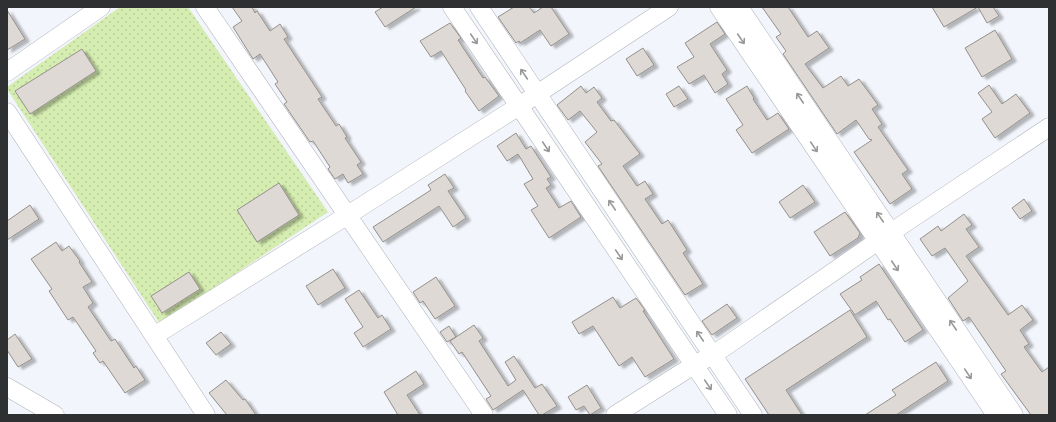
<svg xmlns="http://www.w3.org/2000/svg" width="1056" height="422" viewBox="0 0 1056 422" font-family="'Archivo Narrow',sans-serif">
<style>
.park{fill:url(#park-dots)}
.building{fill:#ded9d4;stroke:#94908b;filter:url(#shadow)}
.lines{fill:none;stroke-linecap:round;stroke-linejoin:round}
.minor-casing{stroke:#afb2b8;stroke-width:19}
.minor{stroke:#fff;stroke-width:18}
.oneway{stroke:#979898}
</style>
<defs>
<pattern id="park-dots" width="8" height="8" patternUnits="userSpaceOnUse"><rect width="8" height="8" fill="#d5edb0"/><path d="M2 2h.1M6 6h.1" fill="none" stroke="#b7cc98" stroke-width="1.8" stroke-linecap="round"/></pattern>
<filter id="shadow"><feDropShadow dx="4.5" dy="2.5" stdDeviation="1" flood-color="#0004"/></filter>
</defs>
<rect width="100%" height="100%" fill="#f2f5fb"/>
<path class="park" d="M120,7H188L328,212L160,324L7,89V87Z"/>
<path class="building" d="M232,7H252L255,13L257,11L270,31L280,24L288,37L284,39L322,97L318,99L336,126L339,124L347,137L345,138L361,162L357,165L363,174L348,183L343,174L335,179L328,169L330,167L313,141L310,142L284,104L287,102L275,84L278,82L260,54L253,59L233,27L242,21Z
M383,7H416L385,27L375,12Z
M514,7H529L534,13L543,7H551L569,34L551,46L540,30L520,43L519,41L516,43L498,17Z
M762,7H788L808,37L817,31L829,48L805,64L823,88L841,76L848,86L859,79L878,105L872,109L882,124L878,127L908,170L902,174L912,189L890,204L854,152L872,140L869,139L856,120L837,134L783,54L786,51L776,37L781,34Z
M932,7H978L944,27Z
M978,7H993L999,16L987,23Z
M7,10L25,39L7,50Z
M717,22L725,34L710,44L727,70L722,74L728,84L715,93L704,75L689,84L677,67L694,57L685,43Z
M450,23L461,38L458,40L483,78L485,77L499,96L479,111L465,91L466,90L441,51L431,57L420,41Z
M995,30L1012,59L982,77L965,48Z
M643,48L654,65L637,76L626,59Z
M82,49L96,71L30,114L15,91Z
M989,85L1002,104L1016,94L1030,113L995,138L982,119L992,112L978,93Z
M581,86L586,93L594,87L602,98L597,102L611,121L614,120L640,154L623,166L637,186L645,181L653,194L645,199L662,224L668,220L687,250L683,253L703,284L685,295L598,166L602,164L585,142L597,132L580,111L568,120L557,105Z
M679,86L688,99L674,107L666,94Z
M747,86L754,98L753,99L767,120L778,113L789,129L752,153L736,130L743,125L726,99Z
M516,133L526,149L531,146L551,177L547,179L551,185L546,188L559,208L571,201L581,217L549,238L531,210L538,206L524,184L533,179L518,154L507,161L497,146Z
M445,174L454,188L448,191L466,218L453,227L439,206L383,242L373,227L431,190L428,185Z
M279,183L299,215L257,242L237,210Z
M803,185L815,202L790,218L779,202Z
M1024,199L1032,211L1020,219L1012,208Z
M30,205L39,219L7,240V221Z
M845,212L860,233L858,238L830,256L814,232Z
M964,214L972,225L966,229L979,247L966,256L1008,315L1022,305L1033,320L1020,330L1029,344L1024,347L1042,372L1049,367V415H1031L1001,374L1006,371L969,317L963,321L948,298L968,281L945,248L932,256L920,239L938,226L941,231Z
M56,242L62,251L69,246L80,261L79,262L92,282L83,287L93,303L88,307L111,341L115,339L134,368L136,366L145,380L125,393L103,361L100,363L93,353L96,351L73,317L68,320L49,291L52,289L31,259Z
M879,264L923,330L905,342L890,319L888,320L876,301L855,315L840,294L862,280L860,277Z
M333,269L345,288L318,305L306,286Z
M189,272L200,289L162,313L151,296Z
M436,277L455,306L435,319L423,301L420,303L413,292Z
M359,290L378,318L382,315L391,329L363,347L354,333L363,327L345,299Z
M613,297L620,308L636,298L645,310L643,311L674,359L645,377L632,357L619,366L593,326L579,334L572,322Z
M727,304L737,318L712,335L702,321Z
M850,310L867,337L786,390L802,415H769L745,379Z
M474,325L483,338L479,341L508,386L516,380L505,362L514,356L535,388L542,384L557,406L542,415H539L523,390L493,410L486,399L491,396L462,352L459,354L450,341Z
M449,326L456,337L447,342L440,332Z
M221,332L231,344L216,355L206,343Z
M15,334L32,359L18,367L7,350V340Z
M936,362L948,381L896,415H865L896,395L892,390Z
M416,371L424,384L407,395L420,415H398L384,392Z
M226,380L243,400L245,399L256,415H227L209,393Z
M587,385L601,408L590,415L584,406L576,410L568,397Z"/>
<g class="lines">
<defs>
<path id="minor" d="M205,7L484,415
M452,7L728,415
M479,7L753,415
M719,7L996,415
M739,7L1014,415
M7,72L101,7
M7,112L206,415
M154,336L348,215L519,106L669,7
M7,387L55,415
M615,415L694,365L713,355L878,241L1049,127"/>
</defs>
<use href="#minor" class="minor-casing"/>
<use href="#minor" class="minor"/>
</g>
<defs><path id="oneway-shaft" d="M-6 0H5M1.5-3L5.5 0L1.5 3" fill="none" stroke-width="1.6" stroke-linecap="round" stroke-linejoin="round"/></defs>
<g class="oneway">
<use href="#oneway-shaft" transform="translate(474 39) rotate(56)"/>
<use href="#oneway-shaft" transform="translate(741 39) rotate(56)"/>
<use href="#oneway-shaft" transform="translate(524 74) rotate(-124)"/>
<use href="#oneway-shaft" transform="translate(800 98) rotate(-124)"/>
<use href="#oneway-shaft" transform="translate(546 147) rotate(56)"/>
<use href="#oneway-shaft" transform="translate(814 147) rotate(56)"/>
<use href="#oneway-shaft" transform="translate(612 205) rotate(-124)"/>
<use href="#oneway-shaft" transform="translate(880 217) rotate(-124)"/>
<use href="#oneway-shaft" transform="translate(619 255) rotate(56)"/>
<use href="#oneway-shaft" transform="translate(895 266) rotate(56)"/>
<use href="#oneway-shaft" transform="translate(953 325) rotate(-124)"/>
<use href="#oneway-shaft" transform="translate(700 336) rotate(-124)"/>
<use href="#oneway-shaft" transform="translate(968 374) rotate(56)"/>
<use href="#oneway-shaft" transform="translate(708 385) rotate(56)"/>
</g>
<rect width="1056" height="422" fill="none" stroke="#2f3032" stroke-width="16"/>
</svg>
